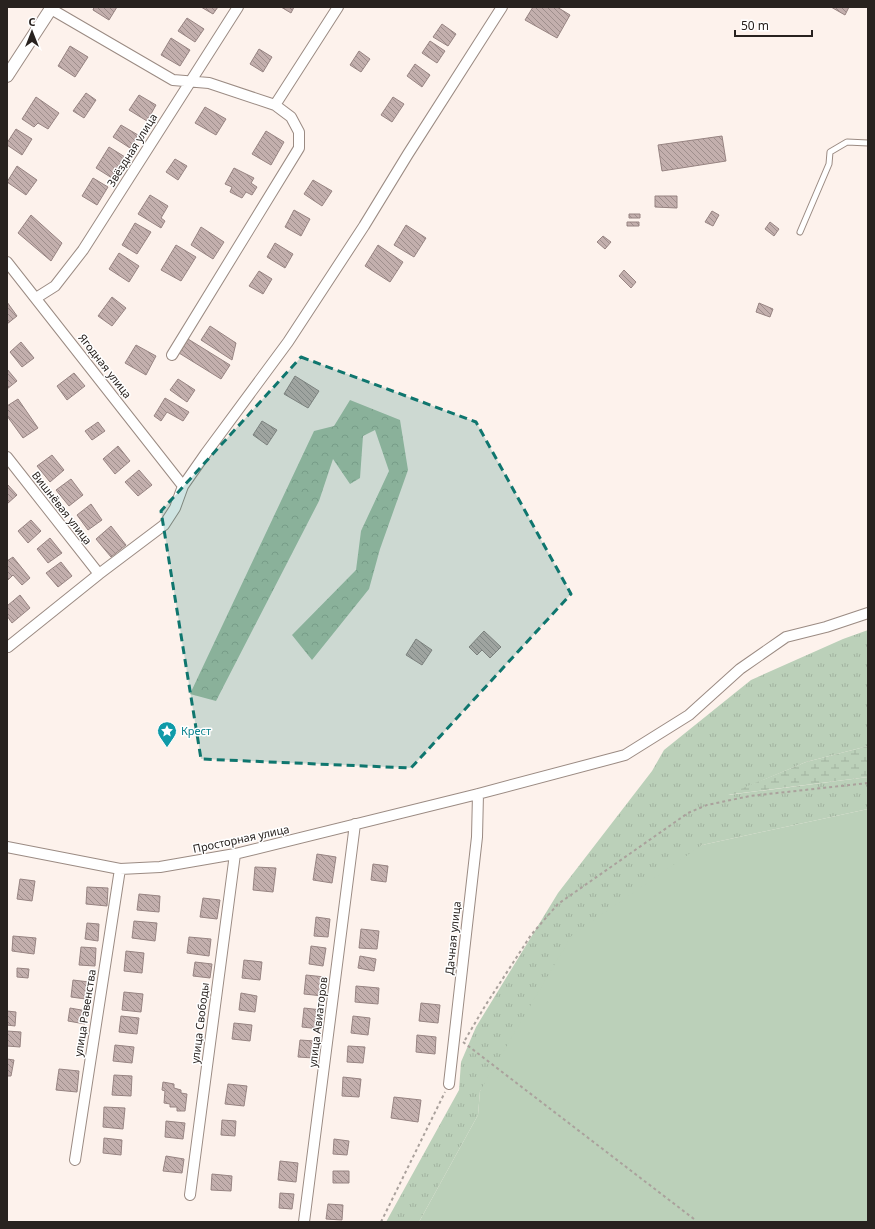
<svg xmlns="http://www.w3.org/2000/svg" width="875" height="1229" viewBox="0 0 875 1229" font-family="'Noto Sans',sans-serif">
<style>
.grass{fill:url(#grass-tufts)}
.forest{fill:url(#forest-crowns)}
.wetland{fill:url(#wetland-marsh)}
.garden{fill:#bbd0b9}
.building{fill:url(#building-back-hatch);stroke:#978482}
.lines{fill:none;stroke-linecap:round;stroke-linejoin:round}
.service-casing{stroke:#9b8b83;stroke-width:7}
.minor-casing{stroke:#9b8b83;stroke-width:12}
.tertiary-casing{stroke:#9b8b83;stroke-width:14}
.path{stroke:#aaa19c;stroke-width:2;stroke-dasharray:3 3;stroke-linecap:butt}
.service{stroke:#fff;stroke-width:5}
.minor{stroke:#fff;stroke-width:10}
.tertiary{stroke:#fff;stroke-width:12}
.marked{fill:#0f766e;fill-opacity:0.2;stroke:#0f766e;stroke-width:3;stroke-dasharray:8 5;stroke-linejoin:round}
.labels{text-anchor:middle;stroke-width:3;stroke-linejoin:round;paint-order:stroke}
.street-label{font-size:11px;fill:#28221f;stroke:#fff}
.culture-label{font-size:11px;fill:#0d838f;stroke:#fff;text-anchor:start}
</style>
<defs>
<pattern id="grass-tufts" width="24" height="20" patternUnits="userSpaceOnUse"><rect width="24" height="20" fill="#bbd0b9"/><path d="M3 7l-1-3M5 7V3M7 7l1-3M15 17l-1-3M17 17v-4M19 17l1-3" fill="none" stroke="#a1b29f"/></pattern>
<pattern id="forest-crowns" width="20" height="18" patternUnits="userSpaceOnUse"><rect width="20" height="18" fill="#a9c0a6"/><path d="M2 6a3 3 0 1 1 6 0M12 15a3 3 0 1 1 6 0" fill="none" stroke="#91a58e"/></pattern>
<pattern id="wetland-marsh" width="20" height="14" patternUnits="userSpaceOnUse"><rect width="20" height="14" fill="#bbd0b9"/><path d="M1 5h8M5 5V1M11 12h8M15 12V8" fill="none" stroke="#a1b29f"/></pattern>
<pattern id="building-back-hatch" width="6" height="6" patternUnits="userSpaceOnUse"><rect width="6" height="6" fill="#c3afad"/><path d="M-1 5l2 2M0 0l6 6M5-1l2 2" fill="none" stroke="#9e8e8c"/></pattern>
</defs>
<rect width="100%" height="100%" fill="#fdf2ec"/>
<path class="grass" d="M868,630V746L806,762L728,795L868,777V809L702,845L480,1091L478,1115L419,1222H386L459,1090L461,1062L476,1027L558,893L652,771L664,750L751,680L843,639Z"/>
<path class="forest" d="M350,400L400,420L408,470L380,549L369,589L312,660L292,635L356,570L361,531L389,471L375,430L363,436L360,478L350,484L333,459L319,501L216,701L190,694L314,431L334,426Z"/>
<path class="wetland" d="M868,746V777L726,795L806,762Z"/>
<path class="garden" d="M868,809V1222H419L478,1115L480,1091L572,935L702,845Z"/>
<path class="building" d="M94,7H117L109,20L93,10Z
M201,7H218L213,14Z
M281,7H294L291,13Z
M533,7H557L570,15L557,38L525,20Z
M831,7H849L845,15Z
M187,18L204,29L195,42L178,31Z
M442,24L456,34L448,46L433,37Z
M171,38L190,50L180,66L161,55Z
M430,41L445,51L437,63L422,53Z
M70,46L88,57L75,77L58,66Z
M259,49L272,57L263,72L250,64Z
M359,51L370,59L361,72L350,65Z
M415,64L430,75L422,87L407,76Z
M86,93L96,100L84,118L73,111Z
M139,95L156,105L147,121L129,110Z
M36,97L59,113L48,129L38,123L34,127L22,119Z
M393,97L404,104L392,122L381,115Z
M205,107L226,119L216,135L195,123Z
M121,125L138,135L130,148L113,137Z
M16,129L32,139L22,155L7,145V143Z
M266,131L284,142L271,165L252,154Z
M722,136L726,161L662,171L658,145Z
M109,147L125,157L112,178L96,168Z
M175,159L187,166L178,180L166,172Z
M17,166L37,180L26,195L7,182Z
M234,168L254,178L251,183L257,187L252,195L246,192L242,198L230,192L232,187L225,184Z
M93,178L108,187L97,205L82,196Z
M313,180L332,191L322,206L304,194Z
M150,195L168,206L161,218L165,221L161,228L138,214Z
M655,196H677V208L655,207Z
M294,210L310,219L301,236L285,227Z
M712,211L719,215L713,226L705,222Z
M629,214H640V218H629Z
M31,215L62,243L51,261L18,233Z
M627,222H639V226H627Z
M770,222L779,229L774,236L765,229Z
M135,223L151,232L137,254L122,245Z
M406,225L426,238L414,257L394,245Z
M201,227L224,242L213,259L191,245Z
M603,236L611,242L605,249L597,242Z
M275,243L293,254L285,268L267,257Z
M176,245L196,257L181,281L161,270Z
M378,245L403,262L390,282L365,266Z
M119,253L139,266L129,282L109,269Z
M624,270L636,282L631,288L619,276Z
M259,271L272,279L263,294L249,286Z
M112,297L126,308L112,326L98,316Z
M7,302L17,316L7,324Z
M759,303L773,309L770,317L756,312Z
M210,326L236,343L232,360L201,340Z
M188,339L230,365L221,379L179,353Z
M21,342L34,358L22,367L10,352Z
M136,345L156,356L146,375L125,363Z
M7,369L17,381L7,389Z
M74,373L85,386L67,400L57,386Z
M295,376L319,391L308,408L284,394Z
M178,379L195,390L187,402L170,390Z
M165,398L189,412L183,421L167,412L161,421L154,416Z
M18,399L38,428L23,438L7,416V406Z
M262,421L277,430L267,445L253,435Z
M98,422L105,431L92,440L85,431Z
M118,446L130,461L115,474L103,459Z
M52,455L64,470L50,482L37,466Z
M139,470L152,485L138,496L125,482Z
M71,479L83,495L69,506L56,490Z
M8,485L17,495L7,504V486Z
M91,504L102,520L88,530L77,515Z
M31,520L41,531L28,543L18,531Z
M111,526L126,545L111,557L96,539Z
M50,538L62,553L48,563L37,549Z
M13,557L30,578L22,585L13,575L7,581V561Z
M61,562L72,576L58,587L46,573Z
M20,595L30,608L12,623L7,616V606Z
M484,631L501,647L490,658L482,650L477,655L469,647Z
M416,639L432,650L422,665L406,655Z
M317,854L336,857L332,883L313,880Z
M373,864L388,866L386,882L371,880Z
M255,867L276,868L273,892L253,890Z
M20,879L35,881L32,901L17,899Z
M87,887L108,888L107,906L86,904Z
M139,894L160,896L159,912L137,910Z
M203,898L220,900L217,919L200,917Z
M316,917L330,919L328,937L314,936Z
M134,921L157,923L155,941L132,938Z
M87,923L99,924L98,941L85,939Z
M361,929L379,931L377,949L359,948Z
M13,936L36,938L34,954L12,951Z
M189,937L211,939L209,956L187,953Z
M311,946L326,948L323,966L309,964Z
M81,947L96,948L95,966L79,965Z
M126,951L144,953L142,973L124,971Z
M360,956L376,959L374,971L358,968Z
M244,960L262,962L260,980L242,978Z
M195,962L212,964L210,978L193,976Z
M17,968L29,969L28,978L17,977Z
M306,975L325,977L323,996L304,994Z
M73,980L89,982L86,999L71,997Z
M356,986L379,988L378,1004L355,1002Z
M124,992L143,994L141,1012L122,1010Z
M241,993L257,996L255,1012L239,1010Z
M421,1003L440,1005L438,1023L419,1021Z
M70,1008L87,1011L85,1024L68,1021Z
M304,1008L322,1010L320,1029L302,1027Z
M7,1011L16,1012L15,1026L7,1025Z
M121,1016L139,1018L137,1034L119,1032Z
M353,1016L370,1018L368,1035L351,1033Z
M234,1023L252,1025L250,1041L232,1039Z
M7,1031L21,1032L20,1047L7,1046Z
M417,1035L436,1037L435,1054L416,1052Z
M300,1040L315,1041L314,1058L298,1057Z
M115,1045L134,1047L132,1063L113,1061Z
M348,1046L365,1047L363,1063L347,1062Z
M7,1059L14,1060L11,1076H7Z
M59,1069L79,1071L77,1092L56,1090Z
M114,1075L132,1076L131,1096L112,1095Z
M343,1077L361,1079L359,1097L342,1096Z
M163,1082L174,1084V1088L181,1090V1093L187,1094L185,1111H177V1107H170V1104L164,1103L165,1091L162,1090Z
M228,1084L247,1086L244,1106L225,1104Z
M394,1097L421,1100L418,1122L391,1118Z
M104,1107L125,1108L123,1129L103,1127Z
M222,1120L236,1121L235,1136L221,1135Z
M166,1121L185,1123L183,1139L165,1137Z
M104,1138L122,1140L121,1155L103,1153Z
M334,1139L349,1141L347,1155L333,1154Z
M166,1156L184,1159L182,1173L163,1171Z
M280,1161L298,1163L296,1182L278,1180Z
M333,1171H349V1183H333Z
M212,1174L232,1176L231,1191L211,1190Z
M280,1193L294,1194L292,1209L279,1208Z
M328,1204L343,1205L342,1220L326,1219Z"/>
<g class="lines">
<defs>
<path id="service" d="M800,232L829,164L830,152L847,142L868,143"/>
<path id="minor" d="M51,9L173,80L209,83L275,105L291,117L299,132V148L172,355
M275,105L338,7
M7,262L183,486
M36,298L55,286L83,250L238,7
M7,457L99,574
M7,646L8,647L99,574L164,525L175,508L183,486L206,453L288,342L364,226L408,154L502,7
M7,847L120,869L160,867L235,854L478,794L625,755L689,715L740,669L786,637L826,627L868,613
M449,1084L477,837L478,794
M75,1160L120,869
M190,1195L235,854
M304,1222L355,824"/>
<path id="tertiary" d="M7,76L52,7"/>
</defs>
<use href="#service" class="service-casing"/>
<use href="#minor" class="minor-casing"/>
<use href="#tertiary" class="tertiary-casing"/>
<path class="path" d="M465,1040L485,1006L531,935L558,904L688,813L707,805L750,796L868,783
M463,1042L694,1219
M381,1222L445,1092"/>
<use href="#service" class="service"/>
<use href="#minor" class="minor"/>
<use href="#tertiary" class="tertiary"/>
</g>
<path class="marked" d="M301,357L476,422L571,594L411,768L201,759L161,511Z"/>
<defs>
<symbol id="sight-pin" viewBox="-11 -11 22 30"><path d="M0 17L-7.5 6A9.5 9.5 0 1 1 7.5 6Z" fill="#0f9aa8" stroke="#fff"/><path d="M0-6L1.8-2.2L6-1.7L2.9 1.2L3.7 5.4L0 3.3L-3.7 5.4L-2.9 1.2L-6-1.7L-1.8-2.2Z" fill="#fff"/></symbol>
</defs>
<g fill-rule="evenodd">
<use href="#sight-pin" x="156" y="720" width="22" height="30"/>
</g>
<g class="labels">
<g class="street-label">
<text transform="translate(132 150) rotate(-58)" y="4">Звёздная улица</text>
<text transform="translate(105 366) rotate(52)" y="4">Ягодная улица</text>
<text transform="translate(62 508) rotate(52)" y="4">Вишнёвая улица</text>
<text transform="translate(241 839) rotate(-12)" y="4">Просторная улица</text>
<text transform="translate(453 938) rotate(-84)" y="4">Дачная улица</text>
<text transform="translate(85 1013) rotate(-81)" y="4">улица Равенства</text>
<text transform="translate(318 1022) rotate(-83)" y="4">улица Авиаторов</text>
<text transform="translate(200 1023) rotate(-83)" y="4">улица Свободы</text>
</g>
<g class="culture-label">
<text x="181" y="735">Крест</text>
</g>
</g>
<rect width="875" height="1229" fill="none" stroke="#28221f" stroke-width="16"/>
<g transform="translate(32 32)" stroke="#ffffff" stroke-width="3" paint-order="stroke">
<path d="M0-3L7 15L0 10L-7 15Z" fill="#28221f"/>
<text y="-6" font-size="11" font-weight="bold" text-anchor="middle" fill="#28221f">С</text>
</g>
<path d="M735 30v6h77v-6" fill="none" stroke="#28221f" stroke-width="2"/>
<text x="741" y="30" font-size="12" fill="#28221f" stroke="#ffffff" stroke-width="3" paint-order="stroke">50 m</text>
</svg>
